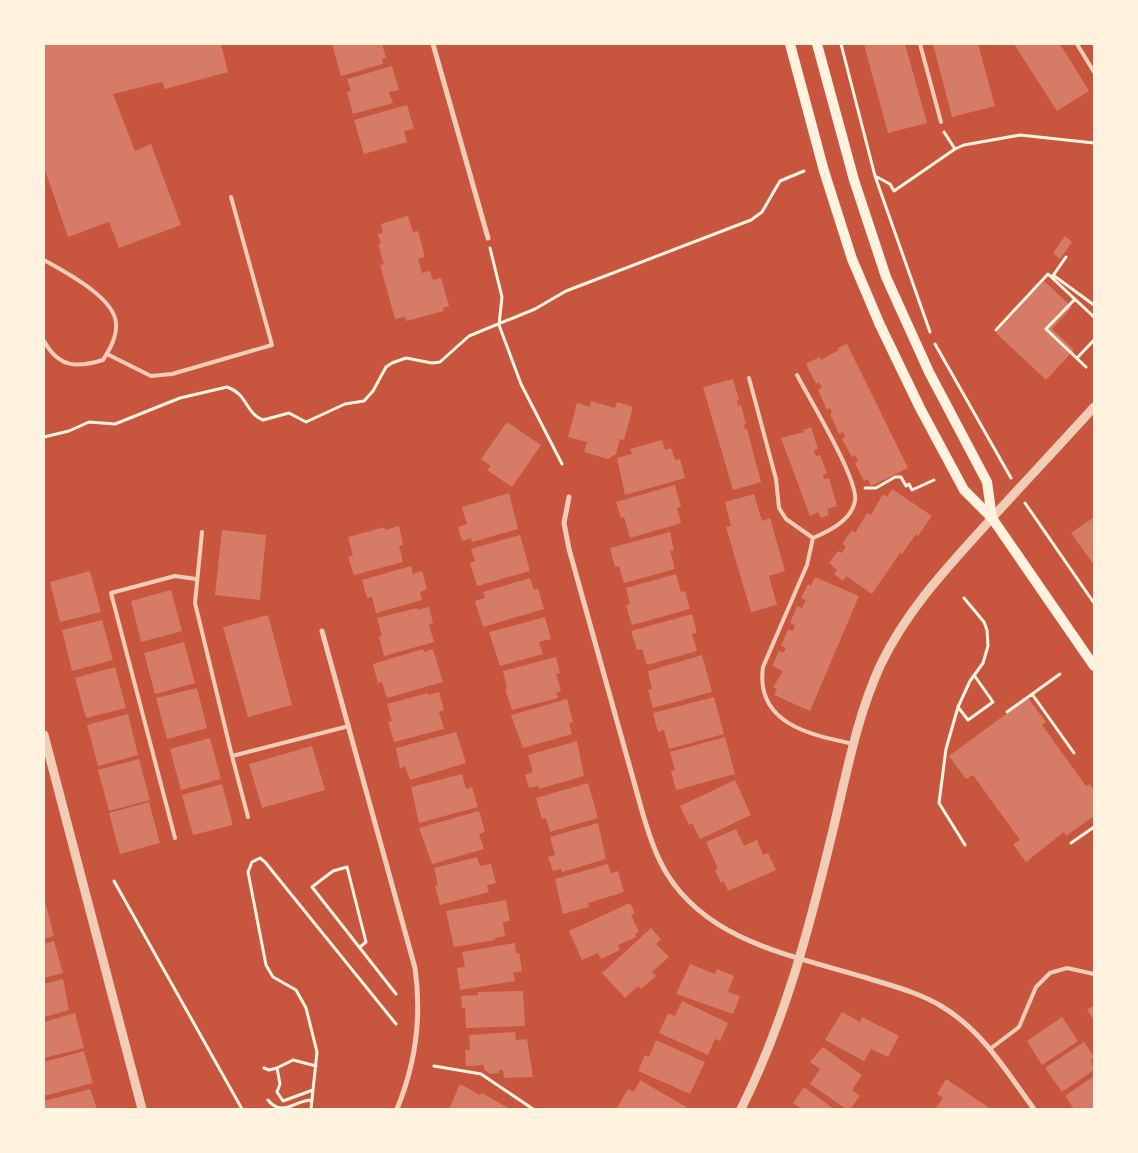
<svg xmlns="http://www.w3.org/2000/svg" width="1138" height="1153" viewBox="0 0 1138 1153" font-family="'IBM Plex Sans',sans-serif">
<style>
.building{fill:#d67c66}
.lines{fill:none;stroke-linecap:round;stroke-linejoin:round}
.path{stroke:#fff3e0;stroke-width:3}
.service{stroke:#f1ccb7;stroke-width:4}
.minor{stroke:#f1ccb7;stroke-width:5}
.tertiary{stroke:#f1ccb7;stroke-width:9}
.secondary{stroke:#fff3e0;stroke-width:10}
</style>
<rect width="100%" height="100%" fill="#c8553d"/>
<path class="building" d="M44,44H221L228,72L165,89L162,82L113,94L135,151L151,144L181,225L119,248L109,222L68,237L44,167Z
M332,44H382L386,58L382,59L383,64L341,76Z
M864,44H905L927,123L888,133Z
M933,44H978L995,106L952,117Z
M1014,44H1060L1089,91L1057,111Z
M392,66L399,90L389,92L393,103L353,114L347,92L351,91L347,79Z
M407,105L414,129L404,131L407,142L364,154L354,120Z
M408,216L413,232L418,231L425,257L418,259L422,273L430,271L433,280L441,278L449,306L443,308L444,311L406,321L405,317L395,319L380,265L384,264L378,244L381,243L378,234L383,233L381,224Z
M1065,236L1072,242L1060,259L1053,253Z
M1044,281L1072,307L1052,329L1074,350L1046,380L996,333Z
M847,344L908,468L871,486L868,479L864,481L855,463L858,461L855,455L852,457L842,439L845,437L843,432L839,434L830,414L832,413L830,408L827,410L818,390L822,388L819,382L816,384L807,366V363L820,357L821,360L839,350L838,348Z
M733,379L739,400L737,401L738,406L741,405L746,424L744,425L745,430L747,429L761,482L733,490L703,387Z
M591,401L615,408L617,402L633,407L624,440L620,439L616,454L608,459L584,452L587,442L568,437L577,403L590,407Z
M507,422L541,445L512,487L487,470L491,466L481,459Z
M811,427L818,449L814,450L816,456L820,455L827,473L823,475L824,479L829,478L837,506L827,509L829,515L821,518L818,512L810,516L781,438L804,432L803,430Z
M662,440L665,450L671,448L675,460L680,459L685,478L625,495L617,458L632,454L630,449Z
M675,485L681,507L677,508L681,523L630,538L624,517L621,518L616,502Z
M892,489L932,516L918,536L916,534L902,554L900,553L872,594L846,576L843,581L834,574L837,570L829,563L838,551L842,553L846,546L842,544L852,530L855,533L867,513L871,515L883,494L887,497Z
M509,493L518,529L472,542L471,538L462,541L458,527L467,524L462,507Z
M754,494L762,521L770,518L785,571L769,576L777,605L751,612L726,527L731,526L725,502Z
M1094,517V565L1071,533Z
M399,526L403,545L399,546L403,562L354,575L348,557L353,556L348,537L385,527V530Z
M222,530L266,535L260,600L215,595Z
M670,532L674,550L670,551L675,569L624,583L619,566L615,567L610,548Z
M520,535L530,571L477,586L470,563L475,561L471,549Z
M411,566L413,574L422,571L427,589L420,592L422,600L376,613L372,597L367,598L362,580Z
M90,571L101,612L60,622L50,582Z
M676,574L681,592L685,591L690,609L632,625L626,605L630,604L626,588Z
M815,577L859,596L810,711L774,695L777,689L773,687L783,671L772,666L779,651L783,653L786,648L781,646L788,629L793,631L795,625L790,623L797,606L802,608L806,600L801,598L808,584L811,586Z
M530,578L534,590L538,588L544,609L483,627L475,601L485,598L483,592Z
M171,590L182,631L141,642L131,601Z
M429,607L433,623L429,625L434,642L384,656L379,637L382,636L377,618L417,608V610Z
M692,614L697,633L692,634L697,651L647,665L642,649L637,650L631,631Z
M268,615L292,705L248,717L223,627Z
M545,617L551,639L539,642L543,654L500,666L489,632Z
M102,620L113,660L72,671L62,630Z
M184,642L195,683L155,694L144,653Z
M423,649L424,652L433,649L443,682L387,698L382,682L378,683L373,664Z
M702,655L712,692L653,708L648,690L652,689L648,671Z
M556,657L560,673L556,674L561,691L556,693L558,698L512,710L505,689H507L503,671Z
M115,667L126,708L86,718L75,678Z
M197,688L207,728L167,739L156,698Z
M439,692L444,710L439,712L444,729L394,742L388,722L392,721L387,704L428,693V695Z
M714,697L724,734L669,749L664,730L658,732L653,713Z
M1028,698L1046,722L1042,725L1086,786L1090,784L1094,790V816L1066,836L1064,832L1026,862L1013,844L1020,840L973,775L966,779L949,756Z
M567,699L573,722L569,723L572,734L523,748L511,715Z
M128,714L138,755L98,766L87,725Z
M456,732L466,763L410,780L405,766L400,768L396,748Z
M725,737L735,774L676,790L671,771L675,770L670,752Z
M210,738L221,779L181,790L170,749Z
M577,741L584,776L539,789L538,786L529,788L525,775L533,772L528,755Z
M312,746L325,790L262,808L249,764Z
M139,759L150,800L109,811L98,770Z
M462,774L466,789L472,787L478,807L419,823L411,787Z
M735,780L751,815L700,839L692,823L689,825L680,806Z
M588,783L598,818L550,832L546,818L542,819L536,798Z
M222,784L233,825L193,835L182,795Z
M149,802L160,843L120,854L109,813Z
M479,811L485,832L479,834L484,849L432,864L419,828Z
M598,823L606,859L562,872L561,869L553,871L548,857L555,855L550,837Z
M736,829L744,846L757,840L763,855L768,853L776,870L728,891L724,881L721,883L715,870L718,869L706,842Z
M477,857L480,866L491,864L496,883L487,885L489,892L440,905L435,886L438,885L434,868Z
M608,864L611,873L618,871L624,892L588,903L589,907L563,914L555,879Z
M506,900L510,921L503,922L505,936L495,938V940L454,947L446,911Z
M630,903L635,913L631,915L639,932L635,934L636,937L618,945L620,950L601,959L598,953L582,960L569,931Z
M44,905H46L54,936L44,939Z
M651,928L661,939L656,944L669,957L652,972L656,976L641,989L638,986L625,998L602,973Z
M54,941L63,973L44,978V944Z
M515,943L516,953H519L522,971L513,973L515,981L460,990L457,968L465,967L462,952Z
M690,964L715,974L717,969L734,976L728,992L740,996L733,1014L676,994Z
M63,979L69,1010L44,1017V984Z
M523,991L525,1026L466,1028L465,1008H462L461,996L478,995V992Z
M682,1001L728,1023L720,1041L715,1039L708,1055L659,1033L668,1013L675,1016Z
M1094,1005V1020L1087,1010Z
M842,1012L860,1022L862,1017L899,1036L888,1057L871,1049L864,1061L825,1040Z
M75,1013L84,1048L44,1058V1022Z
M1062,1017L1078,1041L1042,1065L1027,1041Z
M515,1032L516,1040L527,1039L533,1077L504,1078L503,1070H499V1073L490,1074L484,1069V1065L466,1066L465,1050H470L469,1035Z
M656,1040L705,1062L690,1094L638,1071L645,1055L649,1057Z
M1084,1042L1094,1057L1091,1060L1094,1070L1062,1092L1045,1068Z
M823,1047L862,1075L852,1090L860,1096L850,1109H846L810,1084L820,1069L810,1062Z
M84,1051L93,1083L44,1096V1062Z
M1094,1076V1109H1074L1065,1096Z
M946,1079L991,1109H935L943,1098L937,1094Z
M640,1080L688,1108L687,1109L617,1108L628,1089L634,1092Z
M460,1084L480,1095L482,1093L510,1109H449Z
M804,1087L834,1109H802L793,1103Z
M90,1089L97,1109H44V1101Z"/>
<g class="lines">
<path class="path" d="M841,44L875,176L930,332
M944,132L955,149
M875,176L890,184L894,191L955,149L964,145L1020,135L1094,143
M490,248L502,297L499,325L521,384L562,464
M1053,275L1094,305
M1052,277L1066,257
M1075,299L1046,329L1086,367
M996,330L1048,274L1094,317
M935,344L1011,478
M1077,358L1094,340
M44,437L69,431L89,422L115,424L180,398L227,387C248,394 245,413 263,420L289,413L306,422L345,404L364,401L373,391L386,367L392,363L406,358L432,363L440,362L469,336L535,309L566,291L751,220L762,212L780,181L804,171
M865,488H876L895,477H901L906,486L909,484L912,490L934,480
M1025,503L1094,603
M964,598L984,622L987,630L988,646L983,663L970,681L958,707L946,749L939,803L965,845
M1032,694L1074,753
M958,707L968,720L993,702L974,675
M1007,712L1060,674
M1071,843L1094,827
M114,881L242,1109
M360,947L366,942L347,867L333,871L312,887L396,994
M434,1066L481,1074L533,1109
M264,1068L269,1070L277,1068L280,1084L277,1092L283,1101L313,1090
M277,1068L293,1060L316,1066
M268,1100C282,1118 295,1100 312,1100
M311,1109L317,1052L306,1008L296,990L273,977L266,965L248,872L252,862L260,858L265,862L396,1024"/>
<path class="service" d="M920,44L941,122
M1077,44L1094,72
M44,260C65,272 114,297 116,323C117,337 110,349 103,360C77,368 59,368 44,341
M107,354L151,376L172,374L272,345L231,197
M797,375C809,398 859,480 855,501C851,521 829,531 813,538L807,565L763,667C755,724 811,735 854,744
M749,378L776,479L779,508L786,519L813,538
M202,532L195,603L232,756L349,726
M232,756L248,817
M175,838L111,593L175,576L196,579
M990,1049L1019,1027L1036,987L1050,973L1067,968L1094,974"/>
<path class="minor" d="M433,44L488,238
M569,497L564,523L569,549L644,818C650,837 656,856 667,874C710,943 795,956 867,978C892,986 918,992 941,1006C982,1030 1006,1071 1034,1109
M322,631L415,968C422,1017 416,1063 397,1109"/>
<path class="tertiary" d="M44,735L142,1109
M741,1109C785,1021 809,929 832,834C846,777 856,718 881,664C906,612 944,571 982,529C1019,488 1057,448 1094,407"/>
<path class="secondary" d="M790,44L824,171L852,259L880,325L920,408L964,490L992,518L1094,666
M817,44L854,180L886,277L929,372L987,482L992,518"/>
</g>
<rect width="1138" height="1153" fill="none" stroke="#fff3e0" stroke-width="90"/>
</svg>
